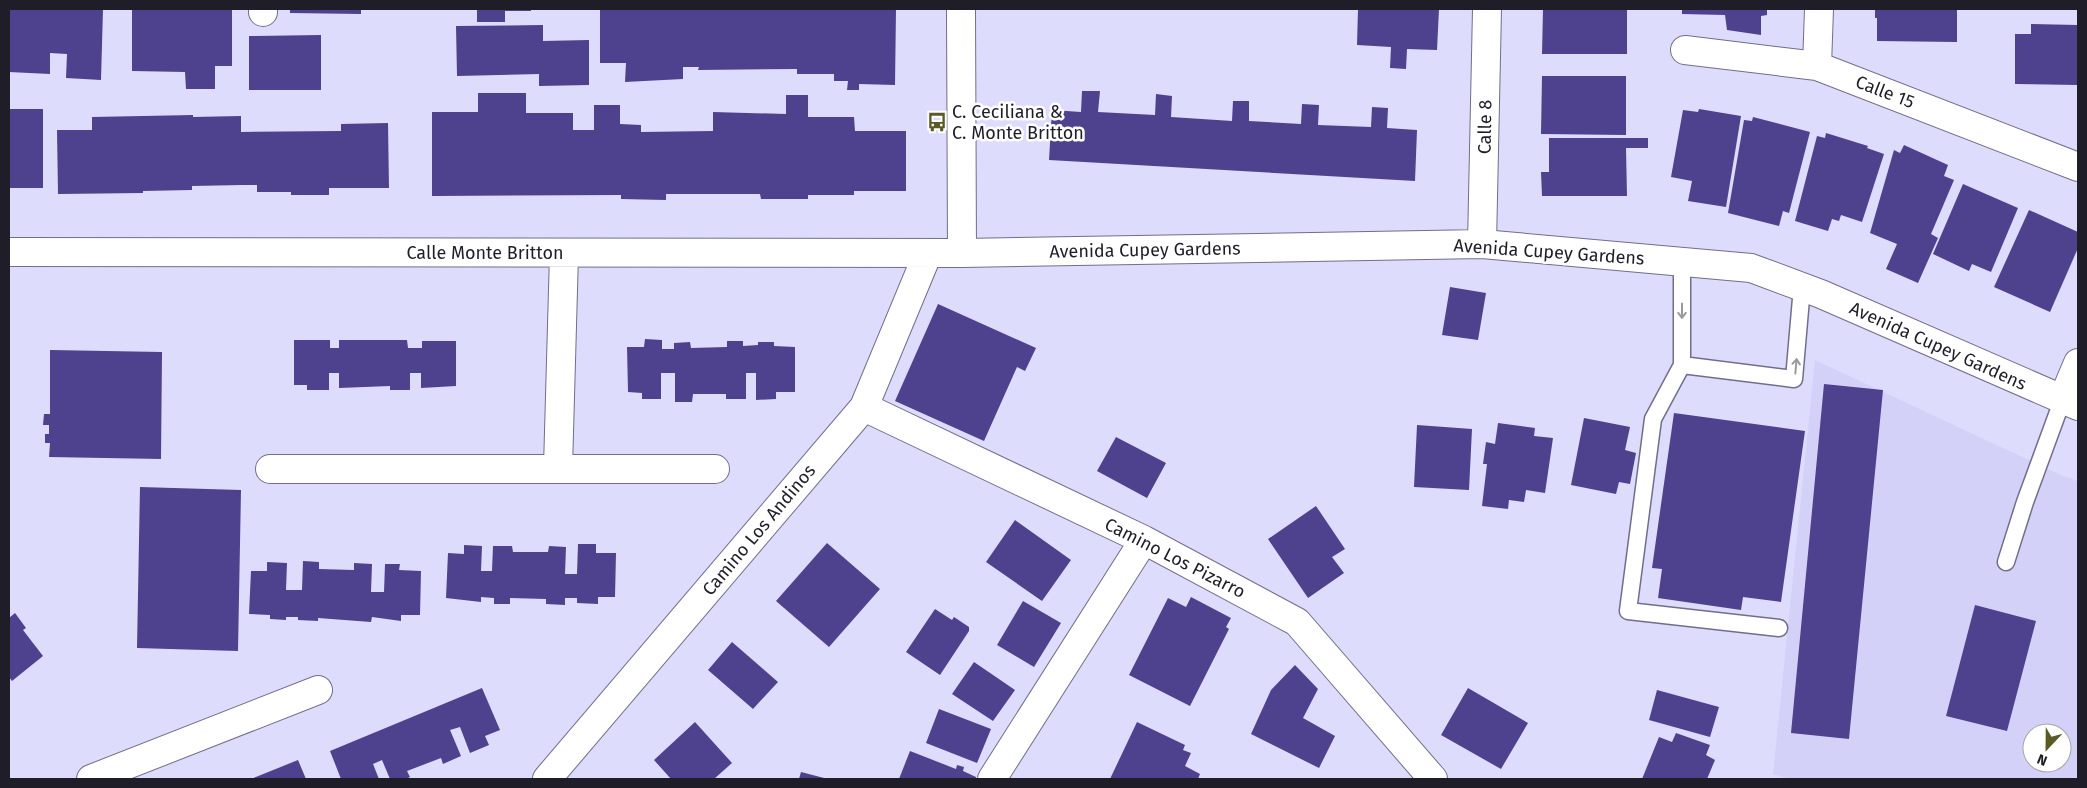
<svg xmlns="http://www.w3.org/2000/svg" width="2087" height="788" viewBox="0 0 2087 788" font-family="'Fira Sans',sans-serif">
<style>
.built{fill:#d4d1f9;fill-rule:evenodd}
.building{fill:#4e418d}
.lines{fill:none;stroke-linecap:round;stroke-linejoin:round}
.lane-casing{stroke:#706e8b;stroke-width:19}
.street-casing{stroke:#706e8b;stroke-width:30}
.lane{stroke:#fff;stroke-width:16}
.street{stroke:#fff;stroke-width:28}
.oneway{stroke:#9a999e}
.labels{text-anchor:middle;stroke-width:5;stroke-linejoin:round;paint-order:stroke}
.street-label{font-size:18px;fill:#1e1d28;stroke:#fff}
.poi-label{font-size:18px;fill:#1e1d28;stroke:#fff;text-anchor:start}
</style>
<rect width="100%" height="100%" fill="#dedcfd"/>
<path class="built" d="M1815,360L2061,475L2078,481V779H1790L1773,774ZM2032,733H2062V763H2032Z"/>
<path class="building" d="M9,9H103L101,80L66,78L67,54L50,53V74L9,72Z
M132,9H232V66H215V89H186L185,72L132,71Z
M290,9H361V14L290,13Z
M477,9H531V11H505V22H477Z
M600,9H896L895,85L859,84V90H847L848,81H834V74H797V69L698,70L699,67H683V79L625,82L626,63H600Z
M1358,9H1439L1437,50L1407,49L1406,69L1390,68L1391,47L1357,45Z
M1543,9H1627V54H1542Z
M1682,9H1767V15L1761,16V35L1727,30L1725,15L1682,14Z
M1875,9H1957V42L1877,41V18H1875Z
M2031,24L2078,25V85L2015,84V34H2031Z
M543,25V41L589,40V85L539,86V74L457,76L456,26Z
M321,35V90H249V36Z
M1542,76H1626V135L1541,134Z
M1082,91H1100L1098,112L1155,115L1156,94L1172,96L1171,117L1232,121L1233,101H1249V121L1301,124L1302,104L1319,105L1318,125L1371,127L1372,107L1388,108L1387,128L1417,130L1415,181L1049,160L1052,110L1081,112Z
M478,93H526V113H573V130H594V105H620V124L641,125V132L713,131V112L786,114V95H808V117H854L855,131H906V191H854V195H808V199H761L760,194H666V200L621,199V195L432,196V112H478Z
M9,109H43V188H9Z
M1699,109L1741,116L1726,207L1688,201L1692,181L1671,177L1683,110L1698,112Z
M193,115V117L241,116V132L341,131V124L388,123L389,188H329V195H291V192H257V185H242L192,186V190L143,191V193L58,194L57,130H92V117Z
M1753,117L1810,132L1789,213L1783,211L1779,226L1728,213L1744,120L1752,121Z
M1826,133L1868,146L1867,148L1884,154L1862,222L1841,215L1839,221L1832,219L1828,231L1795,221L1817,136L1825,138Z
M1549,138H1648V148H1626L1627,196H1542L1541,172H1549Z
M1904,145L1948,165L1944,176L1954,180L1931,234L1938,238L1918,283L1886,269L1897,244L1870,233L1894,150L1900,153Z
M1963,184L2018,208L1991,272L1972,264L1969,271L1933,254Z
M2029,210L2078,232V248L2050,312L1994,287Z
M1450,287L1486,293L1478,340L1442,335Z
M938,304L1036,348L1025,371L1017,367L984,441L895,401Z
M645,339L662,340V349H674V343L690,342L691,348L727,347V341H743V346L758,345V342H774V346L795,347V392H776V399L756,400V373H746V399H726V394H693L692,402H675V373H661V399H642V393L628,392L627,347H644Z
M294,340H330V348H339V340H407L408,348H422V341H456V386L421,388V373H410V390H390V386L339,388V373H329V390H307V385H294Z
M50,350L162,352L161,459L49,457L50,443H45V434H49V425H43L44,414H50Z
M1824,384L1883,390L1849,739L1791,733Z
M1674,413L1805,431L1781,602L1743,597L1741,610L1658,598L1662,569L1652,568Z
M1584,418L1630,427L1625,450L1636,453L1630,484L1619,482L1616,494L1571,485Z
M1498,423L1535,428L1534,436L1553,438L1545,493L1526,490L1524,502L1509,500L1508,509L1482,506L1487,464H1483L1486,442L1495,444Z
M1417,425L1472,429L1469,490L1414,487Z
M1116,437L1166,463L1147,498L1097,471Z
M140,487L241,490L238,651L137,648Z
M1316,506L1345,549L1332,557L1344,573L1308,598L1268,539Z
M1015,520L1071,560L1042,601L986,562Z
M827,543L880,589L829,647L776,601Z
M578,544H596V553H616L615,597H598V604L577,603V598H565V605L546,604V599L510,598V604H494V598L481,597V602L446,598L448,553L464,554V545L482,546L481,571H492L493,546H512L513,552H548L549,546L566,547L565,574H577Z
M303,561L319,562V569L354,570V563L372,564L371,592H384L385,564H400L399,570L421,571L420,615H401V621L372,617L371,622L318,618V621L298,620V617H286V620L270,619V615L249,614L251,571H267V562L287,563L286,590H302Z
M1191,597L1231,618L1226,627L1229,629L1190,706L1129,675L1168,598L1186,607Z
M1023,601L1061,623L1034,667L997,645Z
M1975,605L2036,621L2007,731L1946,716Z
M935,609L952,620L954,617L969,627V631L940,675L906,652Z
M15,613L26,628L23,630L43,656L12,681L9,677V618Z
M732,642L778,682L753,709L708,670Z
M974,662L1015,690L993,721L952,694Z
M1295,665L1318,689L1303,718L1335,736L1319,768L1251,734L1271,690Z
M482,688L500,730L485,736L489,745L470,753L460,727L450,730L461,756L443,764L441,758L407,771L410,777L406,779H390L382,760L373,764L379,779H341L330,751Z
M1468,688L1528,723L1501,769L1441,735Z
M1657,690L1719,707L1710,737L1649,720Z
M939,709L991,729L977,763L926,743Z
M695,722L732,763L714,779H671L654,760Z
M1137,722L1185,745L1183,750L1191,753L1185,766L1200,774L1198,779H1110Z
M1676,733L1710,745L1706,755L1715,760L1707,779H1642L1659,737L1672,742Z
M910,751L956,769L957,765L964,767L963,771L976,777V779H899Z
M298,760L306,779H251Z
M801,772L828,779H799Z"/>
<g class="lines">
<defs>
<path id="lane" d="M1682,262V365L1794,379L1802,287
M1682,365L1653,419L1628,611L1779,628
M2006,562L2025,502L2062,401"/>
<path id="street" d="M263,9V12
M961,9L962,253
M1685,50L1817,66L2078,167
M1817,66L1819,9
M1482,244L1487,9
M9,252L962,253L1482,244L1751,268L1821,294L2078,406
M2062,401L2078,363
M864,407L1144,540L1297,622L1433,779
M558,468L564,254
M270,469H715
M91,779L318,690
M547,779L864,407L928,253
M992,779L1144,540"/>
</defs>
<use href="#lane" class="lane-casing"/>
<use href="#street" class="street-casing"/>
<use href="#lane" class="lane"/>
<use href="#street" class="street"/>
</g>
<defs><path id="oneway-shaft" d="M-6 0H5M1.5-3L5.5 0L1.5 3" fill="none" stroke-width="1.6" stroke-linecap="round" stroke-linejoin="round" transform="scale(1.25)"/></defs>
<g class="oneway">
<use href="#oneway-shaft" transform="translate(1682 311) rotate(90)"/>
<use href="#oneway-shaft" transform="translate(1796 366) rotate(-85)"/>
</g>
<defs>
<symbol id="bus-bare" viewBox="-9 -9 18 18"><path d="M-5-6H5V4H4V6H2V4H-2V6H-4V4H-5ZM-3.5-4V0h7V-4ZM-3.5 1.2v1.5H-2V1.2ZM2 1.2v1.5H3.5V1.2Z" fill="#5a5a26" stroke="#fff" stroke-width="2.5" paint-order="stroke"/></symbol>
</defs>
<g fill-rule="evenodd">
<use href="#bus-bare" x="923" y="108" width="28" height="28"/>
</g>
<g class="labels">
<g class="street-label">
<text transform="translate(1885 92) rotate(21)" y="6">Calle 15</text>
<text transform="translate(1485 127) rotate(-89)" y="6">Calle 8</text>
<text transform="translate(1145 250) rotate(-1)" y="6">Avenida Cupey Gardens</text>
<text transform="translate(1549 252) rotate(4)" y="6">Avenida Cupey Gardens</text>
<text x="485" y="259">Calle Monte Britton</text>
<text transform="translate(1938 346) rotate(24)" y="6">Avenida Cupey Gardens</text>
<text transform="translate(759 530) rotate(-50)" y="6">Camino Los Andinos</text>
<text transform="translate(1175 558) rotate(27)" y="6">Camino Los Pizarro</text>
</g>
<g class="poi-label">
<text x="952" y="118">C. Ceciliana &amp;<tspan x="952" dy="21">C. Monte Britton</tspan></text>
</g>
</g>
<rect width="2087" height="788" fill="none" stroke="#1e1d28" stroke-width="20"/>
<g transform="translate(2047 748) rotate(202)"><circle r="24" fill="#ffffff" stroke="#a5a5a9"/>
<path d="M0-4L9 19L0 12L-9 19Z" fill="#5a5a26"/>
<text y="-8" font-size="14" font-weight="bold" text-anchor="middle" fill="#1e1d28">N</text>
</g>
</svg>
